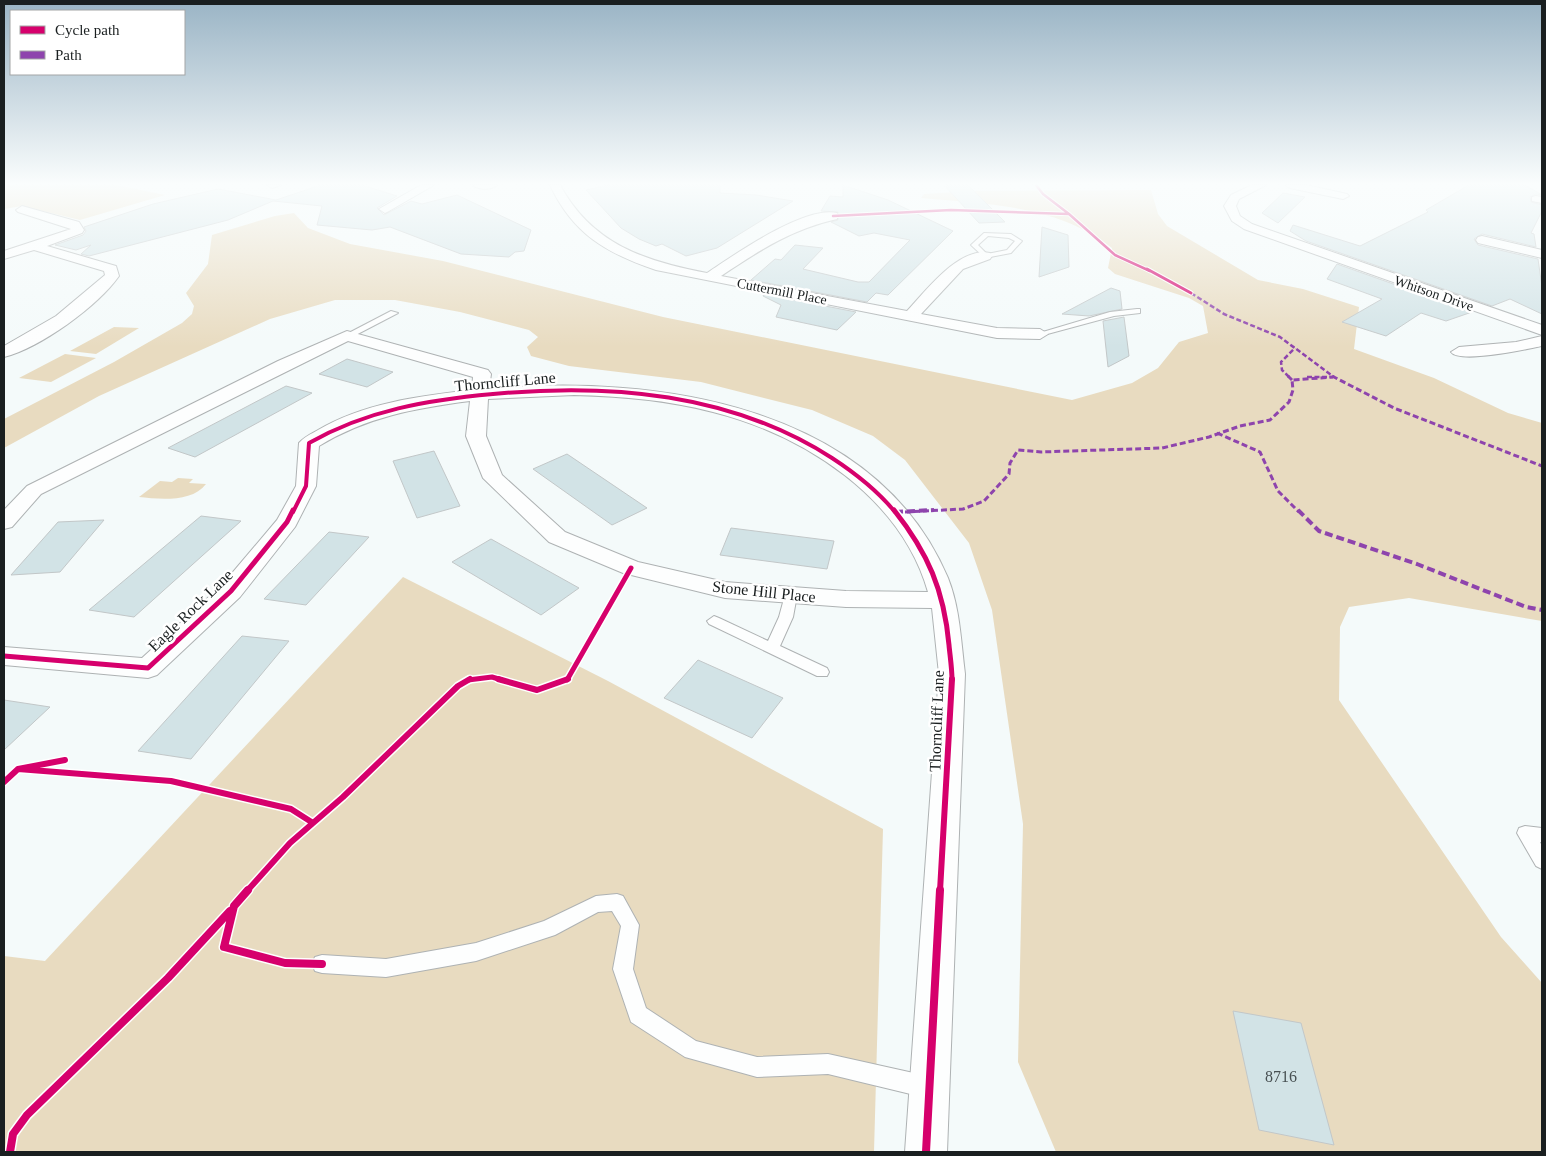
<svg xmlns="http://www.w3.org/2000/svg" width="1546" height="1156" viewBox="0 0 1546 1156" font-family="Georgia,serif">
<style>
.green{fill:#e8dbc0}
.building{fill:#d2e3e6;stroke:#c2c7c8}
.lines{fill:none;stroke-linecap:round;stroke-linejoin:round}
.lane-casing{stroke:#aeb2b3;stroke-width:2}
.street-casing{stroke:#aeb2b3;stroke-width:2}
.lane{fill:#fdfefe;fill-rule:evenodd}
.street{fill:#fdfefe;fill-rule:evenodd}
.quiet-far2{stroke:#8e44ad;stroke-width:2.5;stroke-dasharray:5 2.5;stroke-linecap:butt}
.quiet-far1{stroke:#8e44ad;stroke-width:3;stroke-dasharray:6 3;stroke-linecap:butt}
.quiet{stroke:#8e44ad;stroke-width:4;stroke-dasharray:8 4;stroke-linecap:butt}
.cycleway-far5-casing{stroke:#fff;stroke-width:4.5}
.cycleway-far4-casing{stroke:#fff;stroke-width:5}
.cycleway-far3-casing{stroke:#fff;stroke-width:6}
.cycleway-far2-casing{stroke:#fff;stroke-width:8}
.cycleway-far1-casing{stroke:#fff;stroke-width:9}
.cycleway-casing{stroke:#fff;stroke-width:11}
.cycleway-far5{stroke:#d6006c;stroke-width:2.5}
.cycleway-far4{stroke:#d6006c;stroke-width:3}
.cycleway-far3{stroke:#d6006c;stroke-width:4}
.cycleway-far2{stroke:#d6006c;stroke-width:5}
.cycleway-far1{stroke:#d6006c;stroke-width:6}
.cycleway{stroke:#d6006c;stroke-width:8}
.labels{text-anchor:middle;stroke-width:5;stroke-linejoin:round;paint-order:stroke}
.far-street-label{font-size:14px;fill:#1a1f20;stroke:#fff}
.street-label{font-size:16px;fill:#1a1f20;stroke:#fff}
.near-number-label{font-size:16px;fill:#485052}
</style>
<rect width="100%" height="100%" fill="#f4fafa"/>
<path class="green" d="M4,185H117L165,195L80,220L22,206L4,209Z
M1151,190L1158,214L1167,226L1258,280L1303,289L1359,307L1354,349L1434,378L1508,413L1542,423V621L1409,598L1349,607L1340,627L1339,700L1501,937L1542,983V1152H1056L1018,1062L1023,824L992,610L969,543L905,460L873,436L812,410L701,382L569,366L531,356L527,347L538,337L529,330L460,312L395,300H335L270,319L99,396L4,448V419L114,362L182,323L192,314L194,306L186,293L208,264L212,235L275,216L294,213L308,228L350,244L443,261L663,317L1072,400L1132,383L1158,368L1179,342L1208,333L1203,306L1189,298L1115,274L1108,268L1112,248C1059,205 986,204 921,198L924,194L971,191Z
M114,327L139,328L96,354L70,351Z
M65,354L96,358L51,382L19,378Z
M178,478L193,479L189,483L206,484C192,503 158,499 139,497L160,481L172,482Z
M403,577L608,681L883,829L874,1152H4V956L45,961Z"/>
<path class="building" d="M321,185H362L397,196L377,208L384,215L411,201L422,204L457,195L531,230L524,251L515,252L509,257L461,254L390,227L372,230L317,225L322,206L273,201L228,220L89,256L81,254L91,245L76,250L55,245L83,235L86,231L84,227L153,204L218,189L276,200Z
M609,185H720V193L756,195L793,201L717,248L686,256L662,244L656,246L639,239L621,228L586,190Z
M843,185L888,200L953,231L888,295L876,293L867,302L751,280L775,259L781,260L795,245L823,248L803,269L858,282H869L910,240L874,233L859,236L831,222L838,220V212L821,211L830,196L843,197Z
M944,185H968L1005,222L979,223Z
M1469,185H1525L1542,195L1536,194L1530,197L1531,202L1542,205V211L1531,233L1534,234L1536,247L1482,234L1474,239L1478,245L1538,259L1542,287V314L1510,299L1492,306L1306,241L1290,231L1293,225L1360,246L1428,212L1426,210Z
M1283,193L1305,197L1278,223L1262,213Z
M1042,227L1068,235L1069,267L1039,277Z
M1337,264L1472,312L1446,321L1421,313L1386,336L1342,322L1382,299L1327,279Z
M1111,288L1120,291L1122,309L1089,316L1062,314Z
M764,294L856,312L837,330L776,317L781,305L763,296Z
M1124,317L1129,356L1108,367L1103,321Z
M347,359L393,372L367,387L319,374Z
M286,386L312,393L195,457L168,448Z
M434,451L460,506L417,518L393,461Z
M567,454L647,508L612,525L533,469Z
M201,516L241,521L134,617L89,610Z
M104,520L60,572L11,575L58,522Z
M731,528L834,541L827,569L720,555Z
M329,532L369,537L306,605L264,599Z
M491,539L579,588L541,615L452,562Z
M242,636L289,641L191,759L138,751Z
M698,660L783,698L752,738L664,698Z
M4,700L50,707L4,750Z
M1233,1011L1301,1023L1334,1145L1259,1130Z"/>
<g class="lines">
<defs>
<path id="lane" d="M984,233L1011,234L1022,241L1011,253L985,258L971,245ZM988,236L1009,238L1015,241L1007,250L987,254L978,245Z
M1137,309H1140V313L1114,316L1040,336L1036,334L1110,312Z
M391,311L398,313L350,338L343,336Z
M791,591L797,595L793,617L780,646L827,668L829,672L827,676H817L709,624L707,621L714,616L719,618L768,641L779,617L785,595Z
M1525,826L1542,828V842H1540L1542,846V869L1536,866L1517,833L1519,828Z
M617,894L623,896L639,925L633,969L646,1008L696,1041L757,1057L828,1054L927,1076L935,1079L938,1087L935,1095L927,1098L828,1074L757,1077L685,1057L631,1022L613,969L621,926L612,911L598,912L555,935L476,961L386,977L322,973L315,971L312,964L315,957L322,955L386,959L476,943L544,921L596,896Z"/>
<path id="street" d="M267,185H281L272,188Z
M421,185H434L389,211L385,213L379,209Z
M473,185H497C492,190 478,190 473,185Z
M550,185H560C592,244 644,261 707,273C734,255 805,205 837,213V219C790,230 762,249 721,276L907,311C925,292 959,246 990,253L992,256L990,259L963,269L921,314L997,328L1040,329L1048,334L1040,339L997,338L656,270C606,253 573,234 550,185Z
M1252,185H1266L1239,199L1236,206L1240,216L1252,224L1542,325V335L1244,229L1232,221L1224,206L1231,195Z
M1285,185H1306L1347,194L1349,196L1343,199L1290,188Z
M1536,196L1542,197V203L1532,201V197Z
M22,206L79,222L84,230L82,233L47,246L116,266L119,276C98,306 40,348 4,357V346L56,316L105,275L104,271L34,250L4,259V251L71,229L18,212L16,210Z
M1482,236L1542,250V258L1478,243L1476,240L1478,237Z
M347,331L488,370L491,374L489,389C654,374 874,404 948,578C960,608 961,642 965,674L947,1152H905L939,674L932,608L846,607L725,598L623,573L549,542L483,478L466,436L470,401C416,408 366,417 319,446L316,486L295,527L240,597L157,675L148,678L4,665V647L142,658L222,585L277,520L296,486L299,443C304,437 311,434 318,430C364,403 419,396 472,390L473,377L348,341L41,494L12,527L4,529V510L27,486L278,361ZM574,395C621,396 667,400 713,412C804,435 901,497 928,592L846,591L725,582L638,562L565,532L502,475L486,436L488,399Z
M1542,336V346C1528,349 1459,364 1451,352L1459,347L1516,342Z"/>
</defs>
<use href="#lane" class="lane-casing"/>
<use href="#street" class="street-casing"/>
<use href="#lane" class="lane"/>
<use href="#street" class="street"/>
<path class="quiet-far2" d="M1191,293L1224,314L1280,337L1334,377
M1289,377L1282,370L1281,362L1295,348
M1307,377H1333"/>
<path class="quiet-far1" d="M1288,376L1292,380
M1332,376L1394,408L1542,466
M1217,433L1260,452L1278,491L1299,512
M905,512L963,509L984,501L1009,474L1010,463L1018,450L1041,452L1162,448L1209,437L1240,426L1270,420L1289,402L1293,390L1292,380L1333,377"/>
<path class="quiet" d="M1298,510L1319,531L1417,564L1526,607L1542,610
M895,512L934,510"/>
<defs>
<path id="cycleway-far5" d="M1069,214L1115,255L1150,271
M833,216L951,210L1069,214L1043,194L1036,185"/>
<path id="cycleway-far4" d="M1147,269L1191,293"/>
<path id="cycleway-far3" d="M293,512L306,486L309,443C367,410 428,400 493,394C610,383 731,393 832,458C855,473 877,490 895,512"/>
<path id="cycleway-far2" d="M894,510C928,553 944,590 949,645C950,656 952,668 952,680
M4,656L148,668L231,591L287,522L293,510
M468,680L492,677L502,680
M567,680L631,568"/>
<path id="cycleway-far1" d="M498,679L537,690L568,679
M18,769L171,781L291,809L313,823
M4,782L18,769L65,760
M247,891L290,843L343,797L458,686L470,679
M940,891L952,679"/>
<path id="cycleway" d="M248,890L234,906L224,947L285,963L322,964
M10,1152L13,1134L27,1115L168,978L230,911
M926,1152L940,890"/>
</defs>
<use href="#cycleway-far5" class="cycleway-far5-casing"/>
<use href="#cycleway-far4" class="cycleway-far4-casing"/>
<use href="#cycleway-far3" class="cycleway-far3-casing"/>
<use href="#cycleway-far2" class="cycleway-far2-casing"/>
<use href="#cycleway-far1" class="cycleway-far1-casing"/>
<use href="#cycleway" class="cycleway-casing"/>
<use href="#cycleway-far5" class="cycleway-far5"/>
<use href="#cycleway-far4" class="cycleway-far4"/>
<use href="#cycleway-far3" class="cycleway-far3"/>
<use href="#cycleway-far2" class="cycleway-far2"/>
<use href="#cycleway-far1" class="cycleway-far1"/>
<use href="#cycleway" class="cycleway"/>
</g>
<linearGradient id="sky" x2="0" y2="1"><stop stop-color="#9ab4c5"/><stop offset="0.53" stop-color="#fafdfd"/><stop offset="1" stop-color="#fafdfd" stop-opacity="0"/></linearGradient>
<rect width="1546" height="347" fill="url(#sky)"/>
<g class="labels">
<g class="far-street-label">
<text transform="translate(782 291) rotate(11)" y="5">Cuttermill Place</text>
<text transform="translate(1434 293) rotate(19)" y="5">Whitson Drive</text>
</g>
<g class="street-label">
<text transform="translate(505 381) rotate(-5)" y="6">Thorncliff Lane</text>
<text transform="translate(764 591) rotate(6)" y="6">Stone Hill Place</text>
<text transform="translate(190 610) rotate(-44)" y="6">Eagle Rock Lane</text>
<text transform="translate(936 721) rotate(-88)" y="6">Thorncliff Lane</text>
</g>
<g class="near-number-label">
<text x="1281" y="1082">8716</text>
</g>
</g>
<rect width="1546" height="1156" fill="none" stroke="#1a1f20" stroke-width="10"/>
<rect x="10" y="10" width="175" height="65" fill="#ffffff" stroke="#a3a5a6"/>
<rect x="20" y="26" width="25" height="8" fill="#d6006c" stroke="#a3a5a6"/>
<text x="55" y="35" font-size="15" fill="#1a1f20">Cycle path</text>
<rect x="20" y="51" width="25" height="8" fill="#8e44ad" stroke="#a3a5a6"/>
<text x="55" y="60" font-size="15" fill="#1a1f20">Path</text>
</svg>
